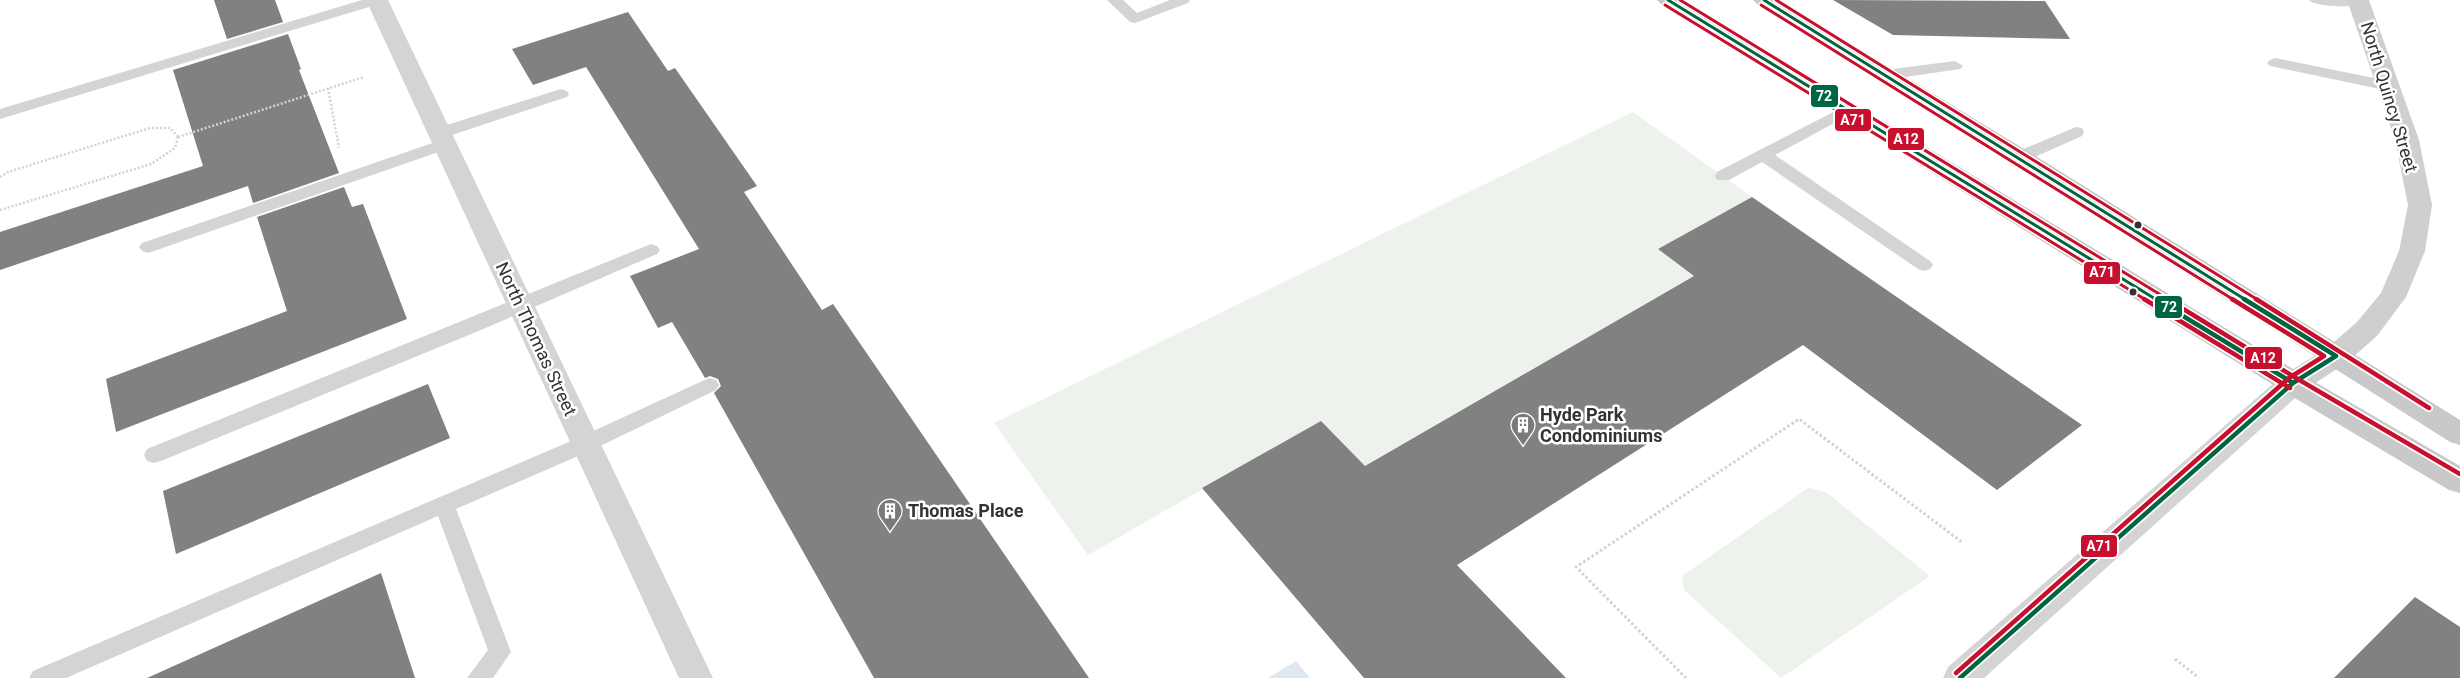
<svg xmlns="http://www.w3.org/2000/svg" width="2460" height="678" viewBox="0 0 2460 678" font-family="Roboto,sans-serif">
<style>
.green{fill:#eef2ec}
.water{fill:#dfe8f1}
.building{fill:#818181}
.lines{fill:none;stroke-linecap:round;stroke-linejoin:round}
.path-far1{stroke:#d3d3d3;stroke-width:2.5;stroke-dasharray:2 2;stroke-linecap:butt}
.path{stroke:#d3d3d3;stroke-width:3;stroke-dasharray:2.5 2.5;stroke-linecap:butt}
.service{fill:#d4d4d4;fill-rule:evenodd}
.minor{fill:#d4d4d4;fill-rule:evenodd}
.tertiary{fill:#d4d4d4;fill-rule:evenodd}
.secondary{fill:#cfcfcf;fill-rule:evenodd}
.primary{fill:#c9c9c9;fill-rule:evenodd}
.bus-1-far1-casing{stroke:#fff;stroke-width:6}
.bus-1-casing{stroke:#fff;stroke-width:8}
.bus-2-far1-casing{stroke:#fff;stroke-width:6}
.bus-2-casing{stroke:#fff;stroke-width:8}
.bus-3-far1-casing{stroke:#fff;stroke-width:6}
.bus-3-casing{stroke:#fff;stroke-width:8}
.bus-1-far1{stroke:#006641;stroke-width:3}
.bus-1{stroke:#006641;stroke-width:4.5}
.bus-2-far1{stroke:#c8102e;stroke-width:3}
.bus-2{stroke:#c8102e;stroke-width:4.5}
.bus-3-far1{stroke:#c8102e;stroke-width:3}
.bus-3{stroke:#c8102e;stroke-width:4.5}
.bus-dot{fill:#333;stroke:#fff;stroke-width:2}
.labels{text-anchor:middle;stroke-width:5;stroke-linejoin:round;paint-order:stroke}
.street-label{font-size:18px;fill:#333;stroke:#fff}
.poi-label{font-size:18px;font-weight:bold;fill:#333;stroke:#fff;text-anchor:start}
.line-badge{stroke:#fff;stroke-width:2}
.badge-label{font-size:14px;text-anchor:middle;font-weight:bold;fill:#fff}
</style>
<rect width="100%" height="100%" fill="#fff"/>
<path class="green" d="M1633,112L1752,197L1658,249L1694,276L1365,466L1321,421L1088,555L994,423Z
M1808,488L1826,492L1930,576L1781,678L1684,590L1682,576Z"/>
<path class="water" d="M1296,661L1310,678H1268Z"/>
<path class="building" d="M214,0H275L283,22L227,39Z
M1833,0L2045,1L2070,39L1893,35Z
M628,12L668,71L675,68L757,186L744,192L822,310L833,304L1089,678H874L714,393L721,386L718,379L710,376L705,378L672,322L658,328L630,276L699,249L586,67L533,85L512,49Z
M288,34L301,69L299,70L339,173L253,203L248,186L0,270V232L203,166L173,70Z
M344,187L352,207L363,204L407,319L116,432L106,379L287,311L257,217Z
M1752,197L2082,425L1997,490L1803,345L1457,565L1566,678H1364L1202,488L1321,421L1365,466L1694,276L1658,249Z
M428,384L450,438L176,554L163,491Z
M381,573L415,678H147Z
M2415,597L2460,627V678H2334Z"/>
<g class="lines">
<path class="path-far1" d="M328,88L339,148
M178,137L364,77
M0,177L8,172L150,128H170L178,137
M0,210L151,164L175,148L178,137"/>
<path class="path" d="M2175,659L2199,678
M1686,678L1576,567L1799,419L1963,543"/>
<path class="service" d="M362,0H384L382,3L0,119V109Z
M1107,0H1123L1137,13L1170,0H1190L1188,3L1135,23L1130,22Z
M2309,0H2365L2366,2C2361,9 2314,7 2309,0Z
M2275,58L2389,81L2397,86L2389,91L2270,66L2267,63L2270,60Z
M1955,61L1963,66L1960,69L1885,80L1877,75L1885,70Z
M561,89L567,91L569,94L567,97L446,137H434L432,133L434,129Z
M1847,105L1853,107L1855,110L1853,113L1775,155L1930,261L1933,265L1930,269L1924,271L1918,269L1762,162L1729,180H1717L1715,176L1717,172Z
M2076,127L2082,128L2084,132L2082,136L2026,161H2014L2012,157L2014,153Z
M444,139L450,140L452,144L450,148L154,251L148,253L142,251L139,247L142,243Z
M651,244L657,246L660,250L657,254L481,330L161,461L154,463L147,461L144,455L147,449Z
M709,378L716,380L719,385L716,390L592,450L456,509L511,652L493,678H467L488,650L438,516L66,678H29L33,671L578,438Z"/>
<path class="minor" d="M366,0H388L713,678H679Z"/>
<path class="tertiary" d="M2293,372L2303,375L2307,383L2303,391L1984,678H1943L1948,667L2283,375Z"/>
<path class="secondary" d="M2347,0H2369L2419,140L2432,205L2425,251L2406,297L2377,336L2346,363L2303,391L2293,394L2283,391L2279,383L2283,375L2326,349L2357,322L2381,293L2399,251L2408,205L2395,140Z"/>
<path class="primary" d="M1657,0H1683L2303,375L2460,466V493L2449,490L2283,391L1661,4Z
M1753,0H1779L2029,152L2460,420V445L2450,442L2011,162L1757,4Z"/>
<defs>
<path id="bus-1-far1" d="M1668,0L2157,300
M1764,0L2246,300"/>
<path id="bus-1" d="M2155,299L2293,383
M1960,678L2293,383L2336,356L2244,299"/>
<path id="bus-2-far1" d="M1665,5L2146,300
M1761,5L2234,300"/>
<path id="bus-2" d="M2144,299L2290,388
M1956,673L2289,378L2324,356L2232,299"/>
<path id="bus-3-far1" d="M1680,0L2169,300
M1776,0L2258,300"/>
<path id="bus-3" d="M2167,299L2296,378L2460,474
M2256,299L2429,408"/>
</defs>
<use href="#bus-1-far1" class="bus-1-far1-casing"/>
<use href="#bus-1" class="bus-1-casing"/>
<use href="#bus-2-far1" class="bus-2-far1-casing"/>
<use href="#bus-2" class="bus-2-casing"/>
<use href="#bus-3-far1" class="bus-3-far1-casing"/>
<use href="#bus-3" class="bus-3-casing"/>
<use href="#bus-1-far1" class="bus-1-far1"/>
<use href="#bus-1" class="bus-1"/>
<use href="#bus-2-far1" class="bus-2-far1"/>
<use href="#bus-2" class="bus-2"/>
<use href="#bus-3-far1" class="bus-3-far1"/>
<use href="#bus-3" class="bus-3"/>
</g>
<defs>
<symbol id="building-pin" viewBox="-11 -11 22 30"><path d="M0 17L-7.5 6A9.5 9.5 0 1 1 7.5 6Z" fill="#7a7a7a" stroke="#fff"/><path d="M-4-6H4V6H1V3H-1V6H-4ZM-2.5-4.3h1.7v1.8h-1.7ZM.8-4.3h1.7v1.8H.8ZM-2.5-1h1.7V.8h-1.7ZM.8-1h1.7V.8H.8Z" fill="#fff"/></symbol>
</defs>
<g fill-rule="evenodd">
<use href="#building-pin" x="1509" y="411" width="28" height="38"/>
<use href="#building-pin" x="876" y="497" width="28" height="38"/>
</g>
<g class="bus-dot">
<circle cx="2138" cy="225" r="4.5"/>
<circle cx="2133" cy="292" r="4.5"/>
</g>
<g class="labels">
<g class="street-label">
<text transform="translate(2389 97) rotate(73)" y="6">North Quincy Street</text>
<text transform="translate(536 339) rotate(65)" y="6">North Thomas Street</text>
</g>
<g class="poi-label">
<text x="1540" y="421">Hyde Park<tspan x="1540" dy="21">Condominiums</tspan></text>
<text x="908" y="517">Thomas Place</text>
</g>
</g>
<g class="line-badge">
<rect x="1810" y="84" width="29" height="24" rx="5" fill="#006641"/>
<rect x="1834" y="108" width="38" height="24" rx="5" fill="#c8102e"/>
<rect x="1887" y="127" width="38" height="24" rx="5" fill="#c8102e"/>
<rect x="2083" y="261" width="38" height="24" rx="5" fill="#c8102e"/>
<rect x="2154" y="295" width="29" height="24" rx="5" fill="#006641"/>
<rect x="2244" y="346" width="39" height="24" rx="5" fill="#c8102e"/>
<rect x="2080" y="534" width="38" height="24" rx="5" fill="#c8102e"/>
</g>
<g class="badge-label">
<text x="1824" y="101">72</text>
<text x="1853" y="125">A71</text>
<text x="1906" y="144">A12</text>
<text x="2102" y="277">A71</text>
<text x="2169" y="312">72</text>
<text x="2263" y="363">A12</text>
<text x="2099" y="551">A71</text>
</g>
</svg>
